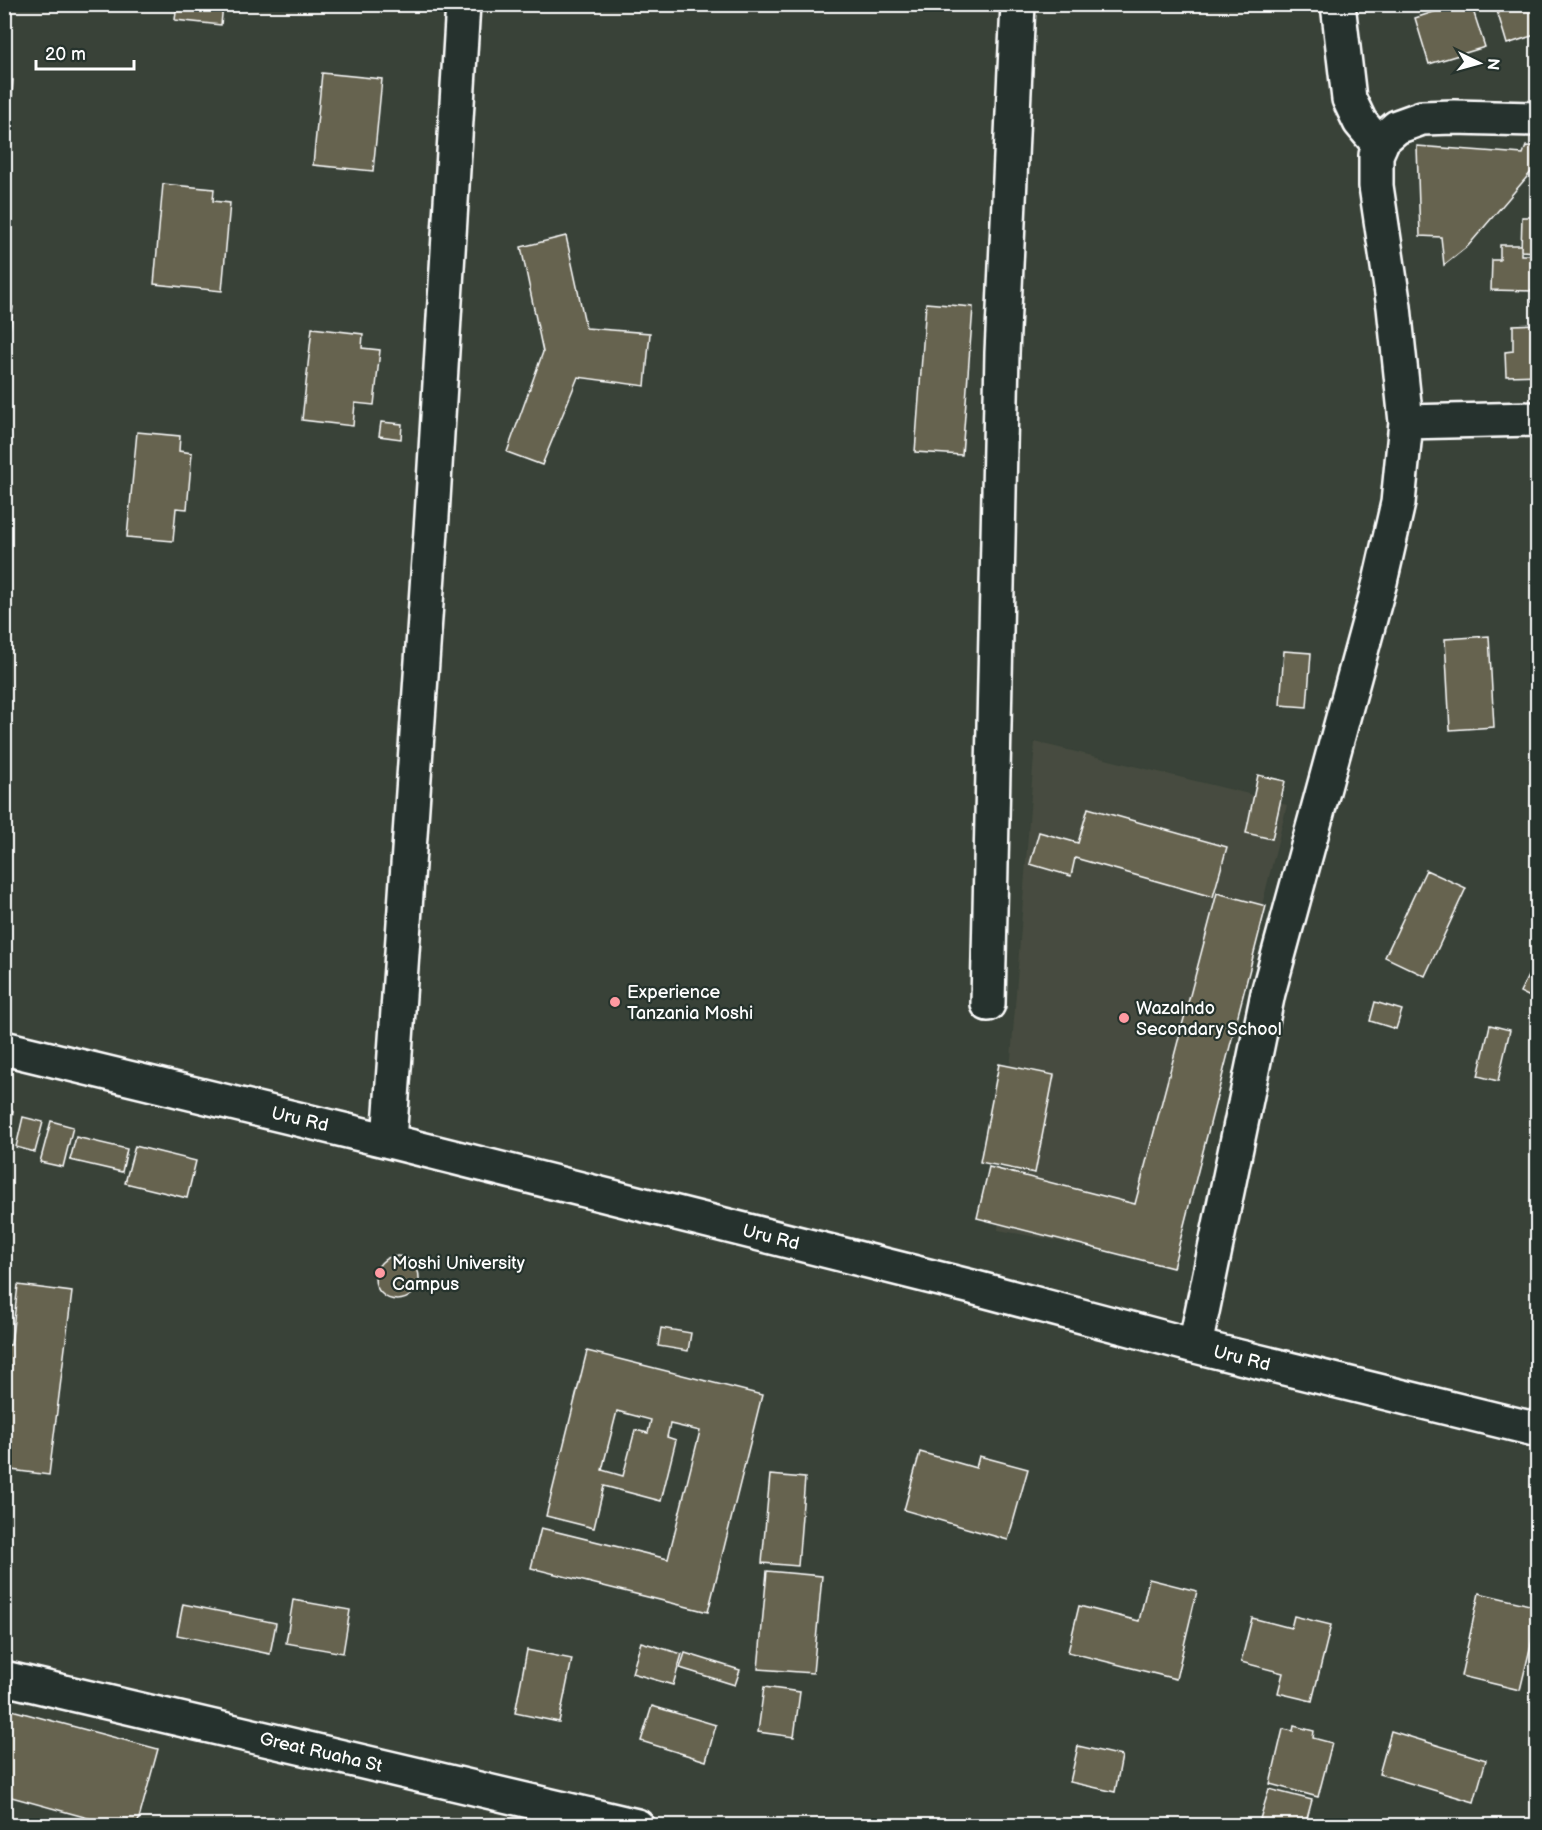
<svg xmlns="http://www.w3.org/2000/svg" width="1542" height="1830" viewBox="0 0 1542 1830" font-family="'Balsamiq Sans',sans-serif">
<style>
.built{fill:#464c3f}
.building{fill:#666450;stroke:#fff;stroke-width:1.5;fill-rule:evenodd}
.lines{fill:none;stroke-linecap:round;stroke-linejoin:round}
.minor-casing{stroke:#fff;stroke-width:38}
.minor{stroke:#26332d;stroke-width:33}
.poi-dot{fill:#ff9aa2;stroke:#26332d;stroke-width:2}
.labels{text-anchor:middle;stroke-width:4.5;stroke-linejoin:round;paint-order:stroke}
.poi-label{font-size:18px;fill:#fff;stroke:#26332d;text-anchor:start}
.street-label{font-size:18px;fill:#fff;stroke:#26332d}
</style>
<rect width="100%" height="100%" fill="#394238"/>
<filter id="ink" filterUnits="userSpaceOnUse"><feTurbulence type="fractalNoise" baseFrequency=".0167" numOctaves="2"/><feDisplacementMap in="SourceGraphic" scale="12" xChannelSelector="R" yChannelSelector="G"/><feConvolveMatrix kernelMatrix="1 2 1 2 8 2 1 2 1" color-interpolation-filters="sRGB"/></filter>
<g filter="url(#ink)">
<path class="built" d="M1035,742L1245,793L1287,805L1173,1262L998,1230Z"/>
<path class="building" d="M177,4H223L221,25L175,20Z
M1458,4H1471L1485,47L1429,64L1415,18Z
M1495,4H1538V34L1507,44Z
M322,73L382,79L373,171L313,165Z
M4,79L13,80L9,139L4,138Z
M1417,146L1523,154L1526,146L1538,147V164L1468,246L1444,265L1441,237L1420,236Z
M163,184L214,189L213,201L230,203L222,291L154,284Z
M1522,217H1538V252L1521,251Z
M566,236L586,328L650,333L645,386L578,377L542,465L507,452L543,352L521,247Z
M1500,245H1521V255H1538V302H1532L1533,291L1491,290L1492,260H1500Z
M926,303L973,307L962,455L915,452Z
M4,306L13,307L10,328L4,327Z
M1538,324V375L1506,376L1505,352L1513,351V325Z
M312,328L363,334L362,348L380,350L374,405L355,403L353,426L302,420Z
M381,422L402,424L401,439L379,436Z
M137,432L180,436L179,451L192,453L187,509L176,508L173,541L127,537Z
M1489,636L1494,727L1450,730L1445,639Z
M1284,651L1311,653L1307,707L1280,705Z
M1258,775L1285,781L1272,839L1246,833Z
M1088,808L1227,847L1213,897L1075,858L1071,876L1030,864L1039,832L1078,843Z
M1426,870L1466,888L1425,976L1385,957Z
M1217,893L1266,906L1173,1268L977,1218L989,1167L1135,1204Z
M1538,956V1001L1520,992Z
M1375,1002L1402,1010L1396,1029L1370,1021Z
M1490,1025L1510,1030L1498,1081L1478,1076Z
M999,1064L1054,1075L1035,1173L980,1162Z
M4,1110L13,1111L9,1136L4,1135Z
M23,1117L43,1122L35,1152L16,1147Z
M51,1121L73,1127L63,1167L40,1162Z
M76,1137L127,1149L122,1172L70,1160Z
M135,1146L196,1161L187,1198L125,1183Z
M375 1278a22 22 0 1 1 44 0a22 22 0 1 1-44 0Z
M18,1285L72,1292L49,1475L4,1469V1415L7,1393L4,1392V1348L5,1345H11Z
M661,1328L691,1333L688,1351L658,1346Z
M587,1351L762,1395L708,1612L531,1568L541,1528L668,1559L700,1431L670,1424L667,1437L676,1440L661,1501L604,1486L594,1528L546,1516ZM617,1411L651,1420L648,1433L635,1430L623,1476L602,1470Z
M920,1452L976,1468L979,1456L1028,1469L1008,1540L904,1510Z
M770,1475L805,1478L798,1566L762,1563Z
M767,1571L822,1576L813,1673L758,1669Z
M1149,1579L1197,1591L1176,1679L1068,1652L1079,1606L1139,1621Z
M1479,1593L1538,1607V1616L1520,1690L1461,1676Z
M293,1600L350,1610L343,1653L286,1643Z
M183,1604L276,1623L270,1654L177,1635Z
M1294,1616L1331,1625L1312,1701L1278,1693L1283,1673L1241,1662L1252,1618L1291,1628Z
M641,1642L682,1654L673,1685L632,1673Z
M527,1650L572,1659L559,1722L515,1713Z
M685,1653L740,1670L735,1685L680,1668Z
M764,1687L800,1692L794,1737L758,1732Z
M652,1706L716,1725L706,1761L641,1741Z
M4,1708L158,1749L137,1826H117L4,1795Z
M1294,1726L1314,1731L1313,1738L1332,1743L1318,1797L1270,1784L1283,1729L1293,1731Z
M1391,1731L1486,1760L1474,1802L1379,1774Z
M1078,1746L1122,1756L1115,1792L1070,1782Z
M1269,1789L1312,1800L1305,1826H1284L1260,1819Z"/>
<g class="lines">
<defs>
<path id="minor" d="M1338,4L1349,99L1360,122L1380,146
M1406,422L1538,419
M988,1004L1002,353L1018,4
M4,1048L389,1141L972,1287L1195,1346L1538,1430
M389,1141L432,516L463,4
M1195,1346L1268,993L1380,582L1398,503L1406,422L1394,307L1376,186V155L1383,139L1397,127L1422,118L1454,117L1538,119
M4,1678L637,1826"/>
</defs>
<use href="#minor" class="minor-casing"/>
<use href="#minor" class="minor"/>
</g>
</g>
<g class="poi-dot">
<circle cx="615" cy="1002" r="6"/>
<circle cx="1124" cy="1018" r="6"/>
<circle cx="380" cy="1273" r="6"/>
</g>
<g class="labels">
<g class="poi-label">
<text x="627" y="998">Experience<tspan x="627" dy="21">Tanzania Moshi</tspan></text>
<text x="1136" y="1014">Wazalndo<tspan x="1136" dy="21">Secondary School</tspan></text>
<text x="392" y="1269">Moshi University<tspan x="392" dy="21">Campus</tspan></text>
</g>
<g class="street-label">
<text transform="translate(300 1119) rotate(13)" y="6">Uru Rd</text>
<text transform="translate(771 1237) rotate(14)" y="6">Uru Rd</text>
<text transform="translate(1242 1358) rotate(14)" y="6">Uru Rd</text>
<text transform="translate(321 1752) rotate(13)" y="6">Great Ruaha St</text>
</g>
</g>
<rect width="1542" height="1830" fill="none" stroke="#26332d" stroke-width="24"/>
<rect x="12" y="12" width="1518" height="1806" fill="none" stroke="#fff" stroke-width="2" filter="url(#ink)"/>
<g transform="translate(1479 63) rotate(95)" stroke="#26332d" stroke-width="4.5" paint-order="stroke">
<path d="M0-4.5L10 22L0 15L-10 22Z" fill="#ffffff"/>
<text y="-9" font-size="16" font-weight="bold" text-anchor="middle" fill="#ffffff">N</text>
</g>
<path d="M36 60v9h98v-9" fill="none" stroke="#ffffff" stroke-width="3"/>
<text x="45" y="60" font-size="18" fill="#ffffff" stroke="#26332d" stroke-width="4.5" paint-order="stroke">20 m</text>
</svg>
